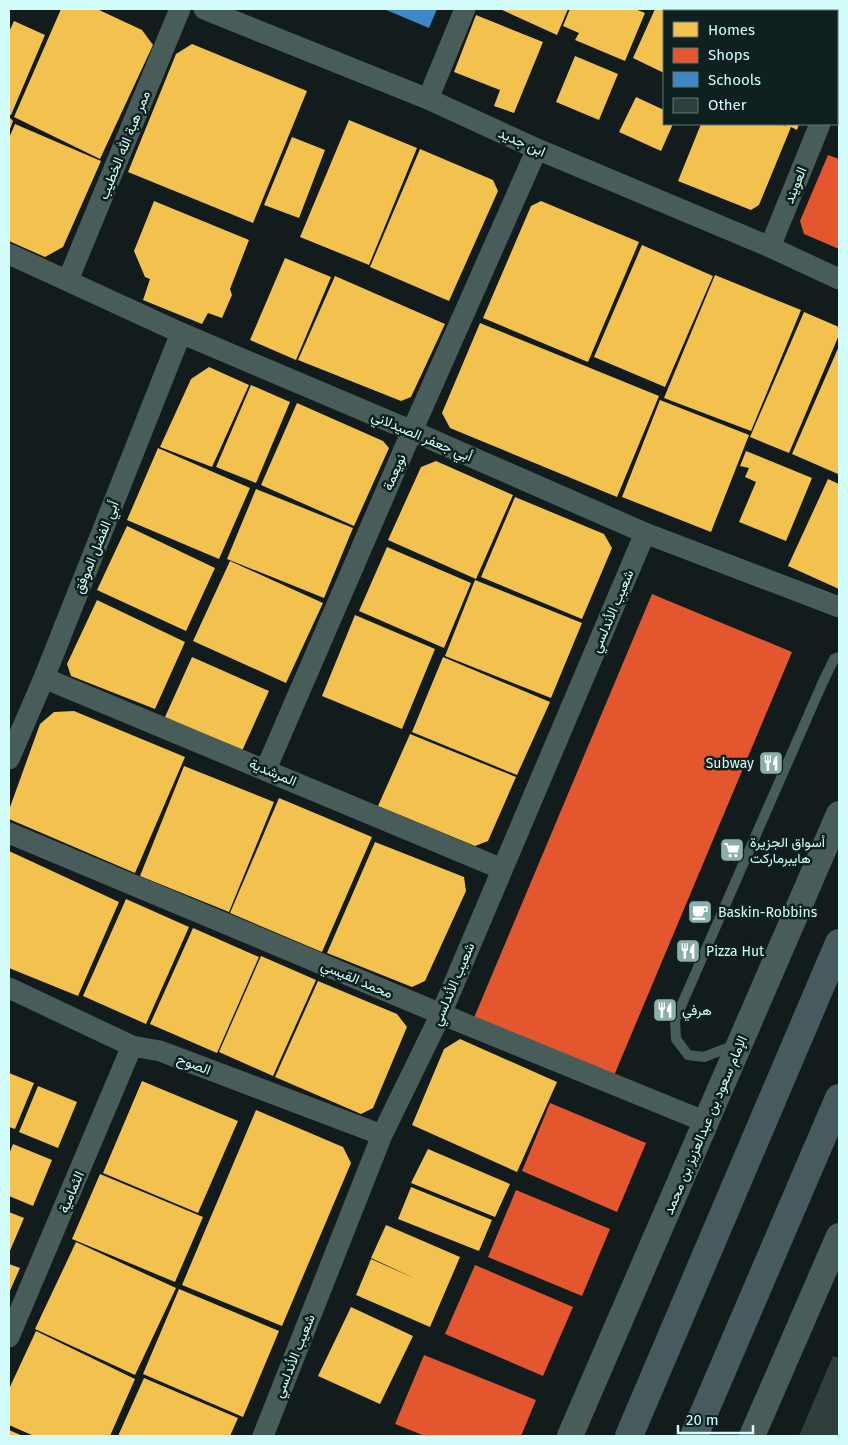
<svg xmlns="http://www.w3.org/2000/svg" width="848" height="1445" viewBox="0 0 848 1445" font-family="'Fira Sans',Vazirmatn,sans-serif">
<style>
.homes{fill:#f2c14e}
.shops{fill:#e4572e}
.schools{fill:#3f88c5}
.building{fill:#303e3e}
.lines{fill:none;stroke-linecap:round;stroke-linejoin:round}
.service{stroke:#485d59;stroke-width:10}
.minor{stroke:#485d59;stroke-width:21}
.tertiary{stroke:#485d59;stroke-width:26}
.primary{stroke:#475b5f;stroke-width:28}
.labels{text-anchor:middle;stroke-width:5;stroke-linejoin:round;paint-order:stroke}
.street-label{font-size:14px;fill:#d1fcf9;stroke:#0e2020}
.poi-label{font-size:14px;fill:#d1fcf9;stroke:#0e2020;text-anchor:start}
</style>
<rect width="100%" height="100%" fill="#121c1c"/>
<path class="homes" d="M61,9H97L142,30L153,45L100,159L14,117Z
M500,9H568L557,35Z
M570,9H635L645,13L625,61L575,40L579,33L563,26Z
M655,9H719L725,11H664V73L633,58Z
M476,15L543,42L514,113L494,106L500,90L454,72Z
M14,21L45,35L11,115H9V32Z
M192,44L307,91L253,223L128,172L176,54Z
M575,56L618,74L599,120L556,102Z
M636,97L664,110V124H673L661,151L619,132Z
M9,117L13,121L9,132Z
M349,120L417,148L369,265L300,237Z
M15,124L101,161L63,247L45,257L9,241V138Z
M701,124H780L788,127L782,124H799L797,130L791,127L759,205L751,210L678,181Z
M292,137L325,150L299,218L264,205Z
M420,149L493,180L498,191L449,301L370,267Z
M154,201L249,240L230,289L232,295L222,318L208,313L202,324L143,300L150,279L145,277L134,251Z
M541,201L639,242L588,362L483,318L531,206Z
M642,245L713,276L665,387L594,357Z
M285,258L331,277L296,360L250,340Z
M715,275L801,310L751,431L664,398Z
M335,276L445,324L411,397L401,401L298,360Z
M804,312L839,327V335L789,453L750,437Z
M480,323L659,396L617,497L450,428L442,413Z
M839,346V471L838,474L792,454Z
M209,367L249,385L212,467L160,447L191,379Z
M251,385L290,402L256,483L216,467Z
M660,400L749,435L711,532L622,497Z
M297,403L383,441L389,448L354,526L261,485Z
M158,448L250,488L219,559L127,520Z
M746,451L812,478L786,541L739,522L756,482L745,477L749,468L740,466Z
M436,461L513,495L476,579L388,540L421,467Z
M828,479L839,484V589L788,566Z
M256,489L353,528L324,598L227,559Z
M515,497L604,534L612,548L582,619L481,577Z
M127,526L215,568L186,631L97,590Z
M387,547L471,583L444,648L359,611Z
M230,561L323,603L286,683L193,641Z
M475,580L582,623L551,698L445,656Z
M97,600L185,642L155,709L71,676L67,664Z
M355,615L435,649L402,729L322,696Z
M192,657L269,691L242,751L165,717Z
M443,657L550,702L517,775L412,732Z
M74,711L185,757L135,873L9,819V810L40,724L54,712Z
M410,734L516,777L488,841L475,846L378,806Z
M184,766L274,802L229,912L140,876Z
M279,798L372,837L322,952L230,913Z
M375,842L464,877L466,891L425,981L412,987L327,953Z
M9,851L119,902L78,996L9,968Z
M126,899L189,927L146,1024L83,996Z
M193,928L259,957L217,1053L150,1024Z
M261,956L316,980L273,1076L219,1052Z
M318,981L397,1014L407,1027L373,1108L361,1114L275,1077Z
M460,1039L557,1082L517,1172L412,1125L444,1049Z
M9,1073L34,1083L15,1129L9,1127Z
M142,1081L238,1121L198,1213L103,1173Z
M38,1086L77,1102L58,1148L19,1132Z
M256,1110L343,1147L351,1163L282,1326L182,1285Z
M13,1144L52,1160L33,1206L9,1196V1154Z
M428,1149L510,1184L495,1217L411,1183Z
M100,1174L203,1217L175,1282L72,1239Z
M411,1187L492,1220L479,1251L398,1219Z
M9,1212L24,1218L9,1253Z
M386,1225L460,1257L430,1327L356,1295L371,1259L416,1279L371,1258Z
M76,1242L176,1288L135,1375L35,1329Z
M9,1264L20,1268L9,1293Z
M179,1289L279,1331L243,1417L143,1374Z
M351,1307L413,1336L380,1404L318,1376Z
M36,1331L135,1379L110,1436H34L9,1425V1389Z
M144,1378L238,1418L230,1436H118Z
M9,1430L23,1436H9Z"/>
<path class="shops" d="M828,155L839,159V249L804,234L800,221Z
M652,594L792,652L613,1078L473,1020Z
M550,1103L646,1143L617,1212L522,1171Z
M516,1190L610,1229L582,1296L488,1257Z
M475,1265L573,1307L543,1376L445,1334Z
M424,1355L536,1400L521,1436H425L395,1424Z"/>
<path class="schools" d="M384,9H437L429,28Z
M801,9H839V15L837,16V11H808Z"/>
<path class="building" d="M833,1356L839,1358V1436H799Z"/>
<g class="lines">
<path class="service" d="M735,1045L704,1057L688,1055L676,1039L675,1020L822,684L834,659L839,657"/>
<path class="minor" d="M204,9L428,99L537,149L770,247L839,279
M763,9L768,11
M837,42L839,43
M837,81L839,75
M428,99L465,9
M770,247L820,124
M9,254L181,333L412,431L645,533L839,607
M68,280L180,9
M44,678L502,869
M9,759L44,678L181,333
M266,769L412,431L537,149
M9,833L441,1014L706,1122
M9,988L132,1046L160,1051L382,1135
M9,1337L132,1046
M263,1436L382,1135L441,1014L645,533"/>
<path class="tertiary" d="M570,1436L839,814
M752,1436L839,1236"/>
<path class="primary" d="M629,1436L839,943
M694,1436L839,1098"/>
</g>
<defs>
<symbol id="restaurant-square" viewBox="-11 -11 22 22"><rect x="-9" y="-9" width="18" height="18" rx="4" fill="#8eaeac" stroke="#0e2020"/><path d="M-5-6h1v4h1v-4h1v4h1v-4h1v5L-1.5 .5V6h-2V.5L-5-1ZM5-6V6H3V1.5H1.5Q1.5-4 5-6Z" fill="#fff"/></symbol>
<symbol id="supermarket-square" viewBox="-11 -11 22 22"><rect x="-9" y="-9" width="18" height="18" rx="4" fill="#8eaeac" stroke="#0e2020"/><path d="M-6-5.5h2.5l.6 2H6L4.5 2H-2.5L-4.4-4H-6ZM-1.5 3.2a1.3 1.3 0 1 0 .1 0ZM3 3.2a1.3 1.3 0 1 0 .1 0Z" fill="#fff"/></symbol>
<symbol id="cafe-square" viewBox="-11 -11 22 22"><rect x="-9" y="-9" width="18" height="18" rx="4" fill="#8eaeac" stroke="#0e2020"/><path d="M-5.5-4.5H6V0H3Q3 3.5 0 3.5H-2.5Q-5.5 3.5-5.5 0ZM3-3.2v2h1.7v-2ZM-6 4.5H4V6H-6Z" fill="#fff"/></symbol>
</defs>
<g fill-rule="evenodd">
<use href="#restaurant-square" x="757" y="749" width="28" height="28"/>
<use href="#supermarket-square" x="718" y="836" width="28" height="28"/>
<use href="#cafe-square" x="686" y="898" width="28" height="28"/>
<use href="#restaurant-square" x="674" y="937" width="28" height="28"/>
<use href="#restaurant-square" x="651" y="996" width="28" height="28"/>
</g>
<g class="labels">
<g class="street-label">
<text transform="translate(522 142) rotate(24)" y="5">ابن جديد</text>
<text transform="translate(124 145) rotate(-68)" y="5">ممر هبة الله الخطيب</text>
<text transform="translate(795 185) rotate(-68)" y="5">العويند</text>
<text transform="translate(422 436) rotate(23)" y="5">أبي جعفر الصيدلاني</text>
<text transform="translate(394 472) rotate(-67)" y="5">نويعمة</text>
<text transform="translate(96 547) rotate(-68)" y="5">أبي الفضل الموفق</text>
<text transform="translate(612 611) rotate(-67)" y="5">شعيب الأندلسي</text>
<text transform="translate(273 772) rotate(23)" y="5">المرشدية</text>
<text transform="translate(357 979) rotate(23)" y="5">محمد القيسي</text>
<text transform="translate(453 984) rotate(-67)" y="5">شعيب الأندلسي</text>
<text transform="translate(194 1064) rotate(21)" y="5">الصوح</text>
<text transform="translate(705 1125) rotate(-67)" y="5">الإمام سعود بن عبدالعزيز بن محمد</text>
<text transform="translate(71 1192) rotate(-67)" y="5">الثمامية</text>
<text transform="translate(294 1356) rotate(-68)" y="5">شعيب الأندلسي</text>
</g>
<g class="poi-label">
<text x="754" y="768" text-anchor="end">Subway</text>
<text x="750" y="847">أسواق الجزيرة<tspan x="750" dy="16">هايبرماركت</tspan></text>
<text x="718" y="917">Baskin-Robbins</text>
<text x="706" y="956">Pizza Hut</text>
<text x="682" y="1015">هرفي</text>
</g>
</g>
<rect width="848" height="1445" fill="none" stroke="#d1fcf9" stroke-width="20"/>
<rect x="663" y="10" width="175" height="115" fill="#0e2020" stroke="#5c7877"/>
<rect x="673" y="22" width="25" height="15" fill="#f2c14e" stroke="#5c7877"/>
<text x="708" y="35" font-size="15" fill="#d1fcf9">Homes</text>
<rect x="673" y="48" width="25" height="15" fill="#e4572e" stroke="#5c7877"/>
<text x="708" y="60" font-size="15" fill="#d1fcf9">Shops</text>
<rect x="673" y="72" width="25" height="15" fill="#3f88c5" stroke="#5c7877"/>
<text x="708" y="85" font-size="15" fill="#d1fcf9">Schools</text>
<rect x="673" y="98" width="25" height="15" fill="#303e3e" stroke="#5c7877"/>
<text x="708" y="110" font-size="15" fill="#d1fcf9">Other</text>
<path d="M678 1425v8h75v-8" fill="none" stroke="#d1fcf9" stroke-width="2.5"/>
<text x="686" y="1425" font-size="15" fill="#d1fcf9" stroke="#0e2020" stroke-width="4" paint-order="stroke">20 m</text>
</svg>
